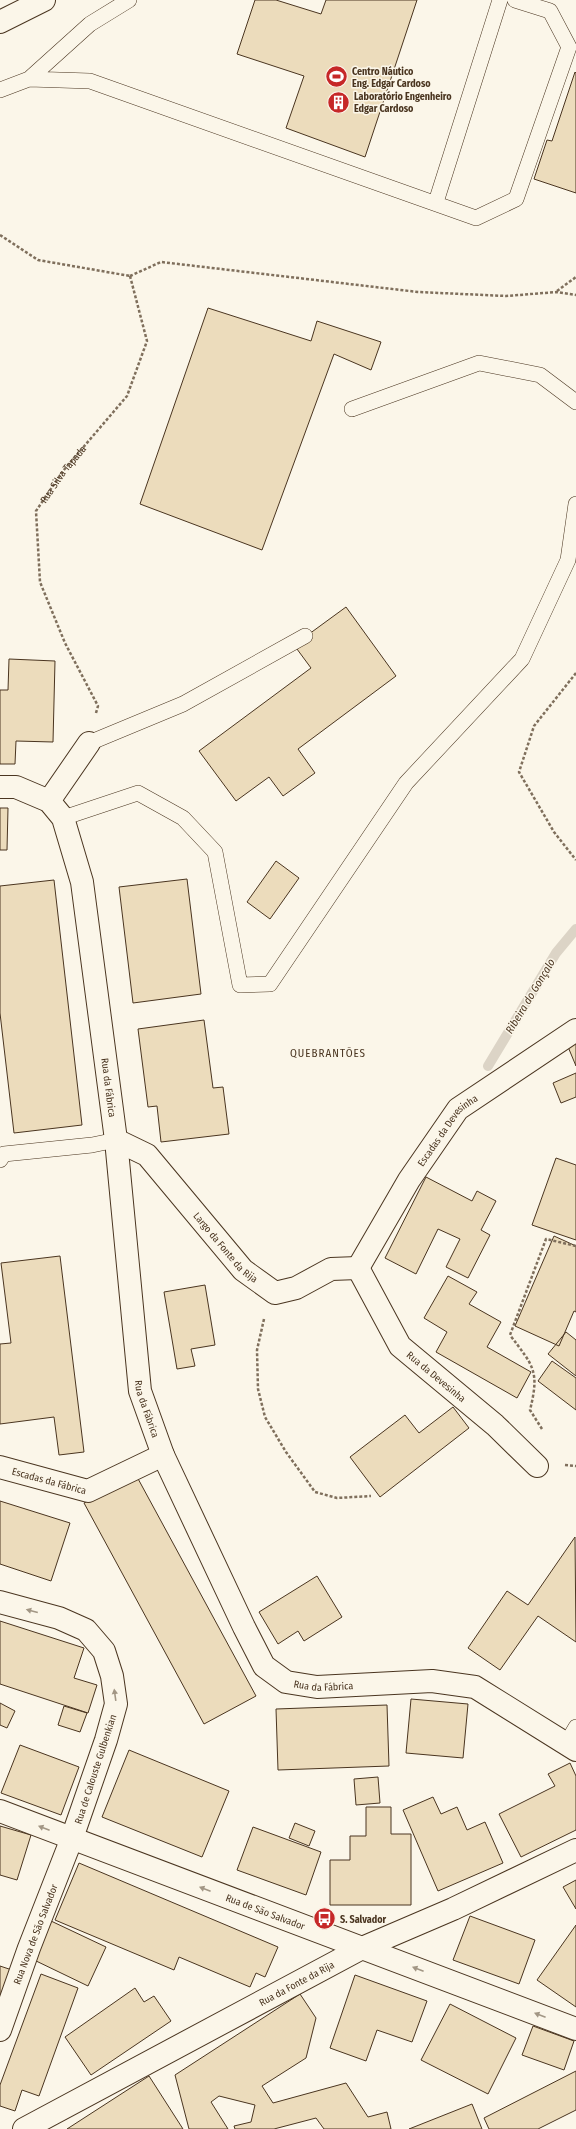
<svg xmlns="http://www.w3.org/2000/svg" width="576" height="2129" viewBox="0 0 576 2129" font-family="'Fira Sans Condensed',sans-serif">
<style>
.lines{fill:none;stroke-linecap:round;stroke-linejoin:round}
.stream{stroke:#dcd4c6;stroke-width:10}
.building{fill:#ecdcbc;stroke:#4a3520}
.lane-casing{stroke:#4a3520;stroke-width:16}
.street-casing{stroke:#4a3520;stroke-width:24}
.path{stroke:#7f6f5c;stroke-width:2.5;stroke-dasharray:3 2;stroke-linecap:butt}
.lane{stroke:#fbf6e9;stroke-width:15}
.street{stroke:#fbf6e9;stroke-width:22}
.oneway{fill:#a29684}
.labels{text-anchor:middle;stroke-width:3;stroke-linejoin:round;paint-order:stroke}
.poi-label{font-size:10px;font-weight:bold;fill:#4a3520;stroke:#fbf6e9;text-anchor:start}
.street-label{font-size:10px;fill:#4a3520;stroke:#fbf6e9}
.water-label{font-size:11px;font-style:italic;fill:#4a3520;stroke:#fbf6e9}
.neighbourhood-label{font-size:11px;letter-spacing:1px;fill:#4a3520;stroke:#fbf6e9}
</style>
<rect width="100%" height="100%" fill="#fbf6e9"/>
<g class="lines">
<path class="stream" d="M488,1066L556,953L576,929"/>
</g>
<path class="building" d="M255,0H276L321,14L326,0H417L365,157L286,128L304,76L237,54Z
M575,72L576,73V193L534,179L547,140L552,141Z
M208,308L311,341L317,321L381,342L371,370L334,354L262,550L140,504Z
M346,607L396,676L298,749L315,773L283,796L269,777L236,801L199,751L311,668L294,645Z
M9,659L55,661L53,742L16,741L15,764H0V690H8Z
M0,808H8L7,850H0Z
M276,861L299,878L270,919L247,902Z
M187,879L201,994L133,1003L119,887Z
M54,880L82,1125L14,1133L0,1013V886Z
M204,1020L213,1088L223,1087L229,1134L161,1142L157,1106L148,1107L138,1029Z
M576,1038V1066L566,1042Z
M576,1073V1097L561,1103L553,1083Z
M556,1158L576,1165V1240L532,1225Z
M426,1177L472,1201L477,1191L496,1201L481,1230L490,1235L468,1278L446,1267L460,1239L438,1229L416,1274L385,1258Z
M554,1236L576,1246V1312L574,1311L559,1346L515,1326Z
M60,1256L84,1452L59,1455L54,1417L0,1424V1344L11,1343L1,1263Z
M448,1276L477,1292L469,1304L501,1322L487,1347L531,1372L517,1398L436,1352L447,1332L424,1318Z
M205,1285L215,1345L191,1349L195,1366L177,1369L164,1292Z
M566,1332L576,1340V1376L548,1354Z
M552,1361L576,1378V1410L538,1381Z
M453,1407L469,1428L380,1497L350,1457L405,1415L419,1433Z
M136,1475L256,1696L204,1724L84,1503Z
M0,1501L70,1523L51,1581L0,1564Z
M575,1537L576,1642L538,1616L500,1670L468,1648L507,1591L528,1605Z
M317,1576L342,1617L304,1641L298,1631L278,1644L259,1612Z
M0,1621L84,1648L74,1678L97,1685L88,1713L0,1684Z
M411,1699L468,1704L463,1758L406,1753Z
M0,1703L15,1711L7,1728L0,1725Z
M387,1705L389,1766L278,1770L276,1709Z
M64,1706L87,1713L80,1732L58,1725Z
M20,1745L79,1767L61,1815L1,1793Z
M129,1750L229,1791L202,1857L102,1817Z
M570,1763L576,1776V1830L521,1857L499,1814L555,1786L548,1774Z
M378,1777L380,1803L356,1805L354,1779Z
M433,1797L441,1814L457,1807L467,1830L485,1822L503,1863L438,1891L403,1810Z
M366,1807H391V1834H411V1905H330V1860H350V1836H366Z
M295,1823L315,1831L309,1846L289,1838Z
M0,1826L31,1835L17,1880L0,1875Z
M253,1827L321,1852L306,1895L237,1870Z
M79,1863L278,1947L265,1977L256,1973L250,1987L179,1957L174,1970L55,1920Z
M576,1880V1909L563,1887Z
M470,1916L535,1940L519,1984L453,1960Z
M51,1921L106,1947L88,1986L32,1959Z
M576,1925V2007L537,1980Z
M0,1966L12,1970L0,2004Z
M41,1974L78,1988L39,2096L22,2090L15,2111L0,2106V2085Z
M355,1975L427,2001L412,2042L377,2030L366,2061L330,2048Z
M135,1988L144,2002L154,1996L171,2021L91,2075L65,2037Z
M300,1994L316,2018L306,2058L262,2086L273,2103L346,2083L368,2117L387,2112L391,2129H324L316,2118L274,2129H235L234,2126L251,2122L255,2105L219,2096L211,2102L228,2129H189L175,2075Z
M450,2004L516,2038L488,2094L421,2060Z
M533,2026L574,2041L564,2070L522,2055Z
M576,2071V2110L538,2129H489L484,2118Z
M149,2076L183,2129H67Z
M472,2104L482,2129H409Z"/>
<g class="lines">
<defs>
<path id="lane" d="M29,79L90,81L476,218L516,199L569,47L550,11L515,0
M0,90L29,79L90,24L129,0
M436,202L500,0
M352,409L479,363L540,375L576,402
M89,743L183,704L305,636
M63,818L138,793L183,818L215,852L240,985L270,984L406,783L522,659L568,560L576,504
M0,1160L4,1154L92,1145L116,1140
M566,1744L576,1727"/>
<g id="street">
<path d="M0,22L44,0"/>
<path id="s2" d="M0,787H16L49,801L63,818L82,882L116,1140L140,1391L163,1455L244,1627L264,1666L286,1682L317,1687L432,1681L475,1687L576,1750"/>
<path d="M49,801L89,743"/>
<path id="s3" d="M116,1140L147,1155L243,1270L275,1293L296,1288L331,1269L358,1268"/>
<path id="s4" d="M358,1268L409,1180L458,1109L576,1030"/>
<path id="s5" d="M358,1268L400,1346L495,1425L537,1466"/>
<path id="s6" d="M0,1467L88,1491L163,1455"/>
<path d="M0,1602L59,1618L86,1630L104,1651L112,1676L116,1704L106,1740L72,1838L29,1948L0,2030"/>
<path id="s7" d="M0,1811L576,2029"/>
<path id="s8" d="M24,2129L362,1948L453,1909L576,1850"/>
</g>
</defs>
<use href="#lane" class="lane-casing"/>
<use href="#street" class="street-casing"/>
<g class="path">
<path d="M0,235L38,260L130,276"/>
<path d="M130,276L161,262L418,292L506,296L557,292L576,295"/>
<path d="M557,291L576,277"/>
<path d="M576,673L534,726L519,772L554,832L576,860"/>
<path id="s1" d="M96,713L98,706L65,643L40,582L36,511L63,471L127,396L147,341L130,276"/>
<path d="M264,1319L257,1350L258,1389L265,1417L286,1452L315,1492L337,1498L371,1496"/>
<path d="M542,1429L530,1410C540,1370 533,1366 510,1335L546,1239L576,1246"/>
<path d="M565,1465L576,1466"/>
</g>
<use href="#lane" class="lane"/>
<use href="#street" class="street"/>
</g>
<defs><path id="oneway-solid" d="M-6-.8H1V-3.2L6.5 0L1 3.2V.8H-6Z"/></defs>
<g class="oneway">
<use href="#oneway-solid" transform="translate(32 1611) rotate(-165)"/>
<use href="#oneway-solid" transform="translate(115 1695) rotate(-98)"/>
<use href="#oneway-solid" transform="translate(44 1828) rotate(-159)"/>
<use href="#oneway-solid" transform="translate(205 1889) rotate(-159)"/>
<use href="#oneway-solid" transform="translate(418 1969) rotate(-159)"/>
<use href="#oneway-solid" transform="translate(540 2015) rotate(-159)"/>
</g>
<defs>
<symbol id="stadium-disc" viewBox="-11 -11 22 22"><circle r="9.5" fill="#c62828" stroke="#fbf6e9"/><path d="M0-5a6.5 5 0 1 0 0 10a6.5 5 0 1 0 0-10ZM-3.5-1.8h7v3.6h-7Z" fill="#fff"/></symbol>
<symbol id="building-disc" viewBox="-11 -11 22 22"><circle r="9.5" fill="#c62828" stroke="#fbf6e9"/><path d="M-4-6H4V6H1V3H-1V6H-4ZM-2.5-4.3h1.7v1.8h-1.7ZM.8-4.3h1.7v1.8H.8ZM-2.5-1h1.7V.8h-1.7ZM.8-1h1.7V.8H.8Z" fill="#fff"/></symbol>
<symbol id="bus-disc" viewBox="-11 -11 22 22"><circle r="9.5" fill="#c62828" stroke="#fbf6e9"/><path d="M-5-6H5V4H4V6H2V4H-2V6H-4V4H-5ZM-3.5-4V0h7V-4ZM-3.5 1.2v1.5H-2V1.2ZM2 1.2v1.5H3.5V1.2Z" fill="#fff"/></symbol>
</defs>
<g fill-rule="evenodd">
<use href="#stadium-disc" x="324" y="64" width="25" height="25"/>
<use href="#building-disc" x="326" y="90" width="25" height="25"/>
<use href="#bus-disc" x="312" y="1906" width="25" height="25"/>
</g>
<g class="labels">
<g class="poi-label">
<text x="352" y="75">Centro Náutico<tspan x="352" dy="12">Eng. Edgar Cardoso</tspan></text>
<text x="354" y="100">Laboratório Engenheiro<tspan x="354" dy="12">Edgar Cardoso</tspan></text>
<text x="340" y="1923">S. Salvador</text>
</g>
<g class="street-label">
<text dy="4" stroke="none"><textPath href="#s1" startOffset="261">Rua Silva Tapada</textPath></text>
<text dy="4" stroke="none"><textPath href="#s2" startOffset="348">Rua da Fábrica</textPath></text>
<text dy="4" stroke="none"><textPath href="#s4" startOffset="165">Escadas da Devesinha</textPath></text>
<text dy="4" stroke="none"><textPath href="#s3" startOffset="156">Largo da Fonte da Rija</textPath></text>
<text dy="4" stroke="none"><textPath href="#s5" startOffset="136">Rua da Devesinha</textPath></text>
<text dy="4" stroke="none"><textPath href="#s2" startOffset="672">Rua da Fábrica</textPath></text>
<text dy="4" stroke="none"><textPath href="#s6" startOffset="51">Escadas da Fábrica</textPath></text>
<text dy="4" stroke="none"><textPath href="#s2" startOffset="1020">Rua da Fábrica</textPath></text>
<text transform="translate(95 1769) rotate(-72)" y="4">Rua de Calouste Gulbenkian</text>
<text dy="4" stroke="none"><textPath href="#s7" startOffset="284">Rua de São Salvador</textPath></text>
<text transform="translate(35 1934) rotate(-69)" y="4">Rua Nova de São Salvador</text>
<text dy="4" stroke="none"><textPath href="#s8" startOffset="309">Rua da Fonte da Rija</textPath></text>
</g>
<g class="water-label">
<text transform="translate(530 996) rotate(-59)" y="4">Ribeira do Gonçalo</text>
</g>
<g class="neighbourhood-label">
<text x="328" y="1057">QUEBRANTÕES</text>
</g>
</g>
</svg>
